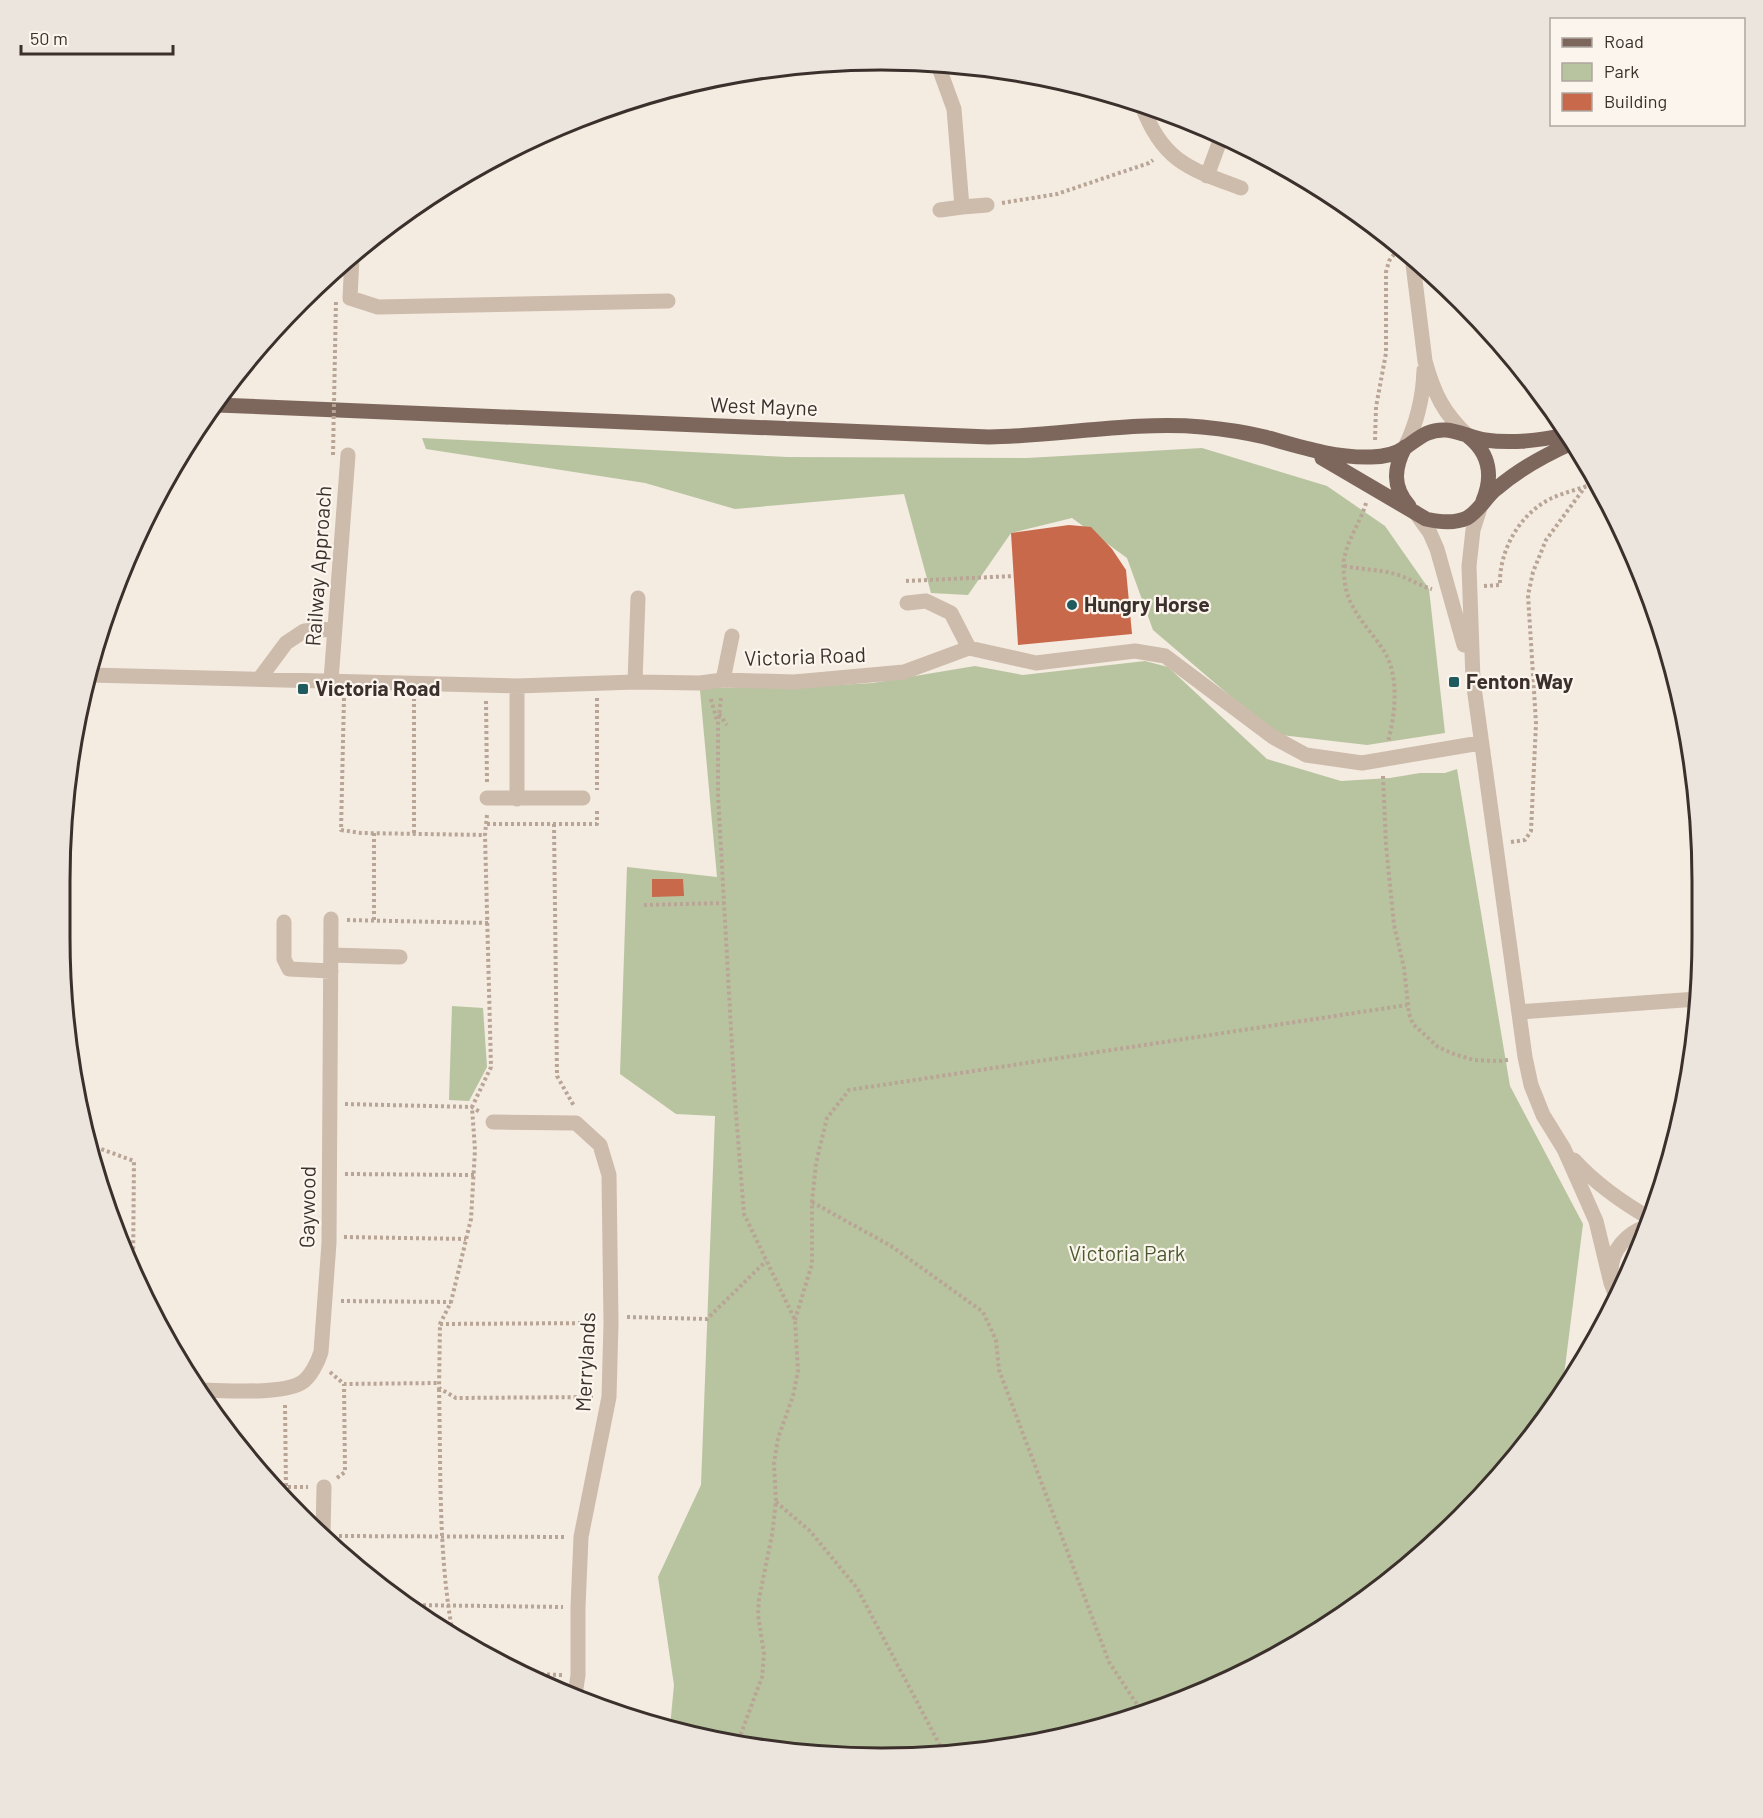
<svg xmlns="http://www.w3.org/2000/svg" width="1763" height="1818" viewBox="0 0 1763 1818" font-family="Barlow,sans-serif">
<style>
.green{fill:#b8c4a0}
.building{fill:#c8694b}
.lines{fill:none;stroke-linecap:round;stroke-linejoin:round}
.path{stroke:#b9a596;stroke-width:4;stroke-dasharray:3 3;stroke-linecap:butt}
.minor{stroke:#cdbbac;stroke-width:15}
.major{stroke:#7d675c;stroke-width:15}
.path-bridge{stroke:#b9a596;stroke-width:4;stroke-dasharray:3 3;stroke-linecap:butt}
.poi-dot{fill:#1f5a5e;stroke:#fbf5ee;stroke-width:2}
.labels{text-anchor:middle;stroke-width:4.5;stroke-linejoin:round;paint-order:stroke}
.street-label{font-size:21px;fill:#3b302b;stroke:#fbf5ee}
.poi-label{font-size:21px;font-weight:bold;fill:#3b302b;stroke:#fbf5ee;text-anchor:start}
.park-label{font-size:21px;fill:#4a5a2e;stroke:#fbf5ee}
.rim{fill:none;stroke:#3b302b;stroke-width:3}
</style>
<rect width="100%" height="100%" fill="#f4ebe1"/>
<path class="green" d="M422,438L787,457L1027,458L1202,448L1327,486L1385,526L1429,589L1445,733L1367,745L1281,735L1229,695L1153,630L1127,558L1072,518L1011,533L968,595L931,593L904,494L735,509L645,483L426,449Z
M1145,661L1168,667L1267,759L1341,781L1390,778L1420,773H1445L1457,769L1510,1086L1583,1224L1562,1391L1499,1478L1382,1588L1245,1673L1094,1730L936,1756L775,1751L670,1727L674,1685L658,1577L701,1485L715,1116L676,1114L620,1074L627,867L717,877L700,690L711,688L822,686L873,683L975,666L1023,675Z
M452,1006L483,1008L487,1067L469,1101L449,1100Z"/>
<path class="building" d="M1069,525L1091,527L1112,549L1126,570L1132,634L1018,645L1011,533Z
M652,879H683L684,896L652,897Z"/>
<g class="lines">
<path class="path" d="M1002,203L1057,194L1149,163L1153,160
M1375,440L1376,407L1386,353V272L1389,261L1395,253
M1366,503C1361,521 1349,537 1345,555C1342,563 1344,575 1345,583C1348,610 1370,629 1384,651C1400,677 1395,715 1388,742
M1344,566C1363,570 1382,569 1401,576C1412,580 1421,586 1432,589
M906,581L1014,576
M1484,586L1500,585C1499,550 1520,513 1552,498C1566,492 1582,488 1596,483
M344,698L341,830L361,833L485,835
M597,698V790
M721,698L718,724V794L735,1101L744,1214L795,1320L798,1371L793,1396L778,1438L774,1463L776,1501L772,1535L759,1599L758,1615L764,1654L762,1677L738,1742
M711,699L717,721
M486,701L487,783
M719,714L727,725
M1383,776L1386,845L1394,925L1404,968L1409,1014L1413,1024L1438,1047L1454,1054L1474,1060L1498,1061L1509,1060
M487,815L485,835L491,1067L472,1107L475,1150L471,1219L451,1302L440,1324L439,1388L456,1398L593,1397
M487,824H597V809
M554,824L557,1076L574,1106
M414,833V699
M1511,842L1525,840L1531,831L1536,723L1528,595L1533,572L1546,540L1585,487
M644,905L724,903
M347,920L488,923
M374,920V833
M345,1104L472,1107L480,1112
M90,1145L134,1161L133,1270
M345,1174L474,1175
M812,1202L891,1246L983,1312L996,1340L999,1370L1109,1662L1142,1712
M344,1237L466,1239
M341,1301L451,1302
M627,1317L707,1319L766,1261
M795,1320L812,1264V1202L816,1163L827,1118L849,1090L1407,1005
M440,1324L595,1323
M330,1372L344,1384L439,1383
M439,1389C441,1471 438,1554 453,1635
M285,1405L286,1487H308
M337,1478L345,1472L344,1384
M286,1493V1487
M776,1502L810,1531L857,1588L945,1755
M339,1536L566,1537
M411,1605L563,1607
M529,1674L563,1675"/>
<path class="minor" d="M938,65L954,109L962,207L940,210
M1141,103C1161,160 1188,169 1241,188
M1207,176L1221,138
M962,207L987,205
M1412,256L1425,361C1434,394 1444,414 1469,437
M352,257L350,298L378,307L668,301
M1405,447C1417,423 1423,397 1424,370
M1481,505L1473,530L1469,566L1473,680L1525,1057L1531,1085L1543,1115L1564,1149L1596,1221L1611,1283L1616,1296
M1415,512L1430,533L1437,549L1464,645
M907,603L926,601L951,613L969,648
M90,675L517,686L635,682L700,683L723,680L794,682L904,672L969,648L1036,663L1135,651L1165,656L1273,737L1306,755L1362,763L1480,743
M260,678L286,643L304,631L335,629
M331,680L348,455
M723,680L732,636
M635,682L638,598
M487,798H583
M517,799V686
M284,922V959L289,969L331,971
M331,955L400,957
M1519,1012L1697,999
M493,1122L576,1123L600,1145L609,1175L611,1323L609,1397L581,1537L578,1607V1675L575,1695
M1574,1160C1596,1184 1623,1203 1651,1219
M1611,1271C1611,1251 1627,1232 1647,1227
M197,1390C222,1390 280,1395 301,1383C310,1378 318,1362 321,1352L329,1243L331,919
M323,1535L324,1487"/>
<path class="major" d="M217,405L989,437C1060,436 1132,421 1202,427C1223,429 1244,432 1265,437C1301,447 1334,458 1371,457C1383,457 1396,454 1406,447C1419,438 1428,429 1446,430C1459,431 1472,438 1485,440C1513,444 1540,440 1566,435
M1469,437C1490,454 1493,477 1483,501
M1405,447C1394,468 1392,487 1409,506
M1322,458L1426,519C1439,522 1454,524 1467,518C1479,511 1486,497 1496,489C1518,470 1545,455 1572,443"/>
<path class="path-bridge" d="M333,455L336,299"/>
</g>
<g class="poi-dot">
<circle cx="1072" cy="605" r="6"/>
<rect x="1448" y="676" width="12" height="12" rx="3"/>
<rect x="297" y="683" width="12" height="12" rx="3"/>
</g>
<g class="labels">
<g class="street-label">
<text transform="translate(764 407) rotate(2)" y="7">West Mayne</text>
<text transform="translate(319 566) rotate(-86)" y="7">Railway Approach</text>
<text transform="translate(805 657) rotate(-2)" y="7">Victoria Road</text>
<text transform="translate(308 1207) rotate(-89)" y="7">Gaywood</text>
<text transform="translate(586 1362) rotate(-87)" y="7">Merrylands</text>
</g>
<g class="poi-label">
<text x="1084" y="612">Hungry Horse</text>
<text x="1466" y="689">Fenton Way</text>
<text x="315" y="696">Victoria Road</text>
</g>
<g class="park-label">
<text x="1127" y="1261">Victoria Park</text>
</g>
</g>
<path d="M0 0H1763V1818H0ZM881 70H881A811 811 0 0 1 1692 881V937A811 811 0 0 1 881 1748H881A811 811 0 0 1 70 937V881A811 811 0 0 1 881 70Z" fill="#ece5de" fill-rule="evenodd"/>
<path class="rim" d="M881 70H881A811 811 0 0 1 1692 881V937A811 811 0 0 1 881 1748H881A811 811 0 0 1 70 937V881A811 811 0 0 1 881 70Z"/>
<rect x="1550" y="18" width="195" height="108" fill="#fbf5ee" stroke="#aea6a0" stroke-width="1.5"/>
<rect x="1562" y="38" width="30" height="9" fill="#7d675c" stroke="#aea6a0" stroke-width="1.5"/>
<text x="1604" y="48" font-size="18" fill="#3b302b">Road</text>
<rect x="1562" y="63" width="30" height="18" fill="#b8c4a0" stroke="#aea6a0" stroke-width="1.5"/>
<text x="1604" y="78" font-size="18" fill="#3b302b">Park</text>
<rect x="1562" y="93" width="30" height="18" fill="#c8694b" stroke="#aea6a0" stroke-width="1.5"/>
<text x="1604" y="108" font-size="18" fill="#3b302b">Building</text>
<path d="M21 45v9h152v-9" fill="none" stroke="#3b302b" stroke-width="3"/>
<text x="30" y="45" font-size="18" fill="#3b302b" stroke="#fbf5ee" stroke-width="4.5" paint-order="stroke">50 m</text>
</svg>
